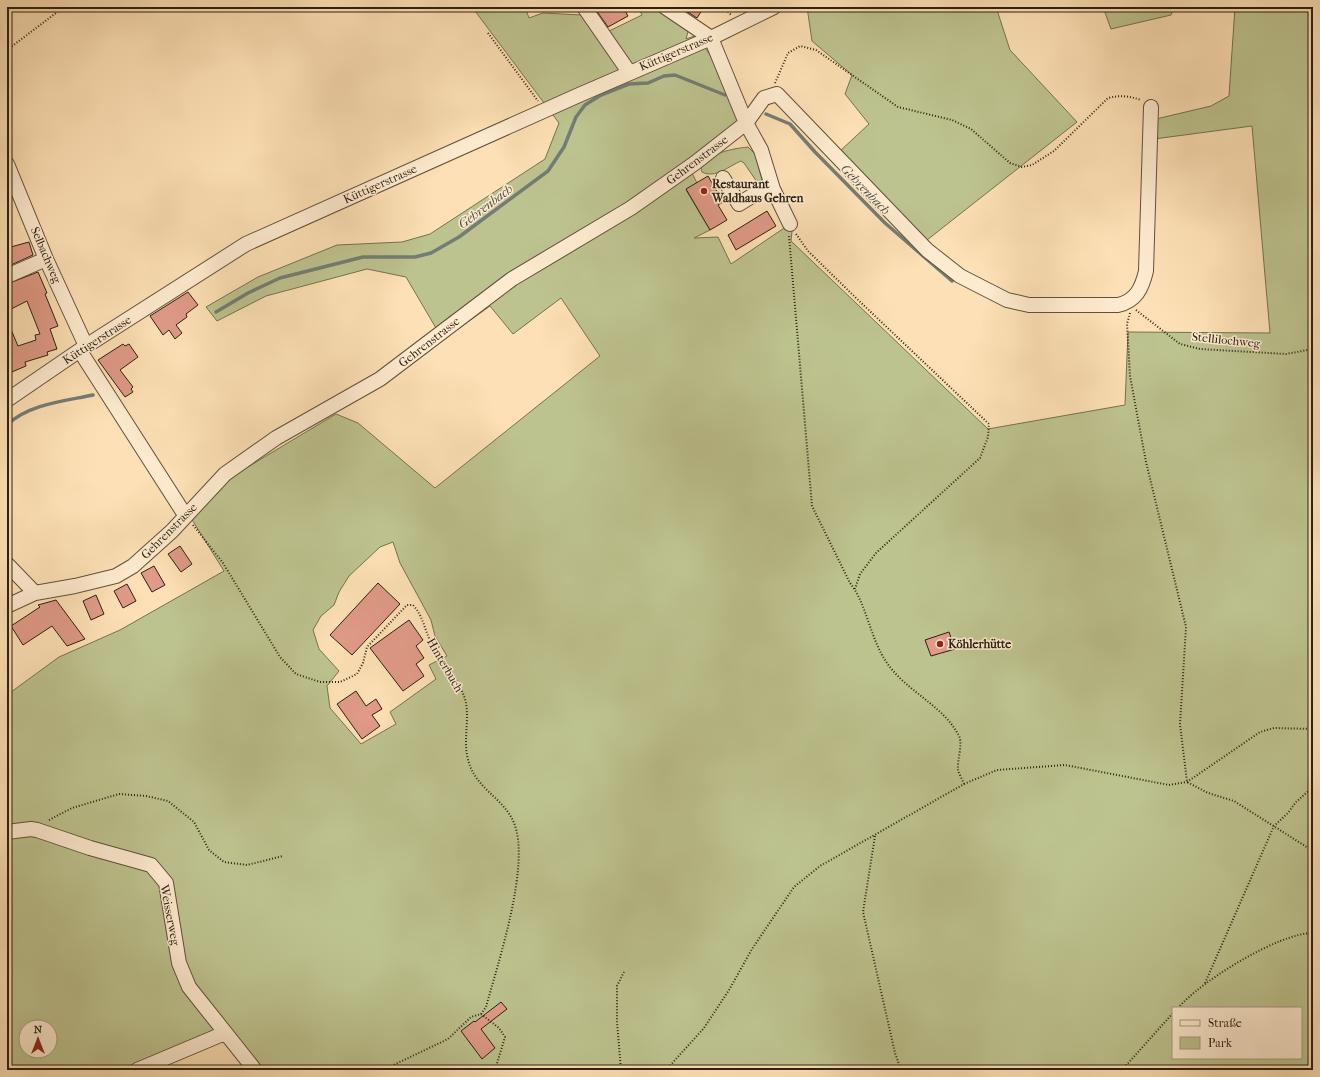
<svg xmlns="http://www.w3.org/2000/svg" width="1320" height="1077" viewBox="0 0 1320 1077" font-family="'IM FELL French Canon',serif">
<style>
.green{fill:#bdc38f;stroke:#747250;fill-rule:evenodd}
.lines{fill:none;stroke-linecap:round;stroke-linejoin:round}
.stream{stroke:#737d75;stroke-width:3.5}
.building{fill:#e09a87;stroke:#2c2012}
.minor-casing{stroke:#60503b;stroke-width:16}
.path{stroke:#2c2012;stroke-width:2;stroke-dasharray:1 2;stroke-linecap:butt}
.minor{stroke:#feebcf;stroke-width:14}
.poi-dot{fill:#8f2418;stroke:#feebcf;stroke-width:1.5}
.labels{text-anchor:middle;stroke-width:3;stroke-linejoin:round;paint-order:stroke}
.street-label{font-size:12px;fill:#2c2012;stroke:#feebcf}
.poi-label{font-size:12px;font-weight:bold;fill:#2c2012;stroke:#feebcf;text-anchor:start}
.water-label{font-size:13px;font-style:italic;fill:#4f4e44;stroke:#feebcf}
</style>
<rect width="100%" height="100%" fill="#fde0b5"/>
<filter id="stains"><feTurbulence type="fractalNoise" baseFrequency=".005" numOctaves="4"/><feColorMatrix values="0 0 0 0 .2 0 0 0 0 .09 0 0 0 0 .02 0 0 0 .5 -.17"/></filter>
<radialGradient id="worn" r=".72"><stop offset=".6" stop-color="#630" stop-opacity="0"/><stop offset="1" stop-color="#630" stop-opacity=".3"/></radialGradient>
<path class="green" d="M472,7H525L529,18L543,13L581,15L618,68L605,33L642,15L638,7H656L689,28L686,39L697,35L754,123L692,173L697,183L686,190L710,230L694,238L718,237L731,264L793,222L791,241L988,429L1125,405L1128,332L1270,333L1252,126L1154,139L1156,119L1211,106L1229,96L1235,7H1313V1070H251L224,1038L146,1070H7V695L59,657L120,630L224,571L186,510L231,477L336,414L358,423L435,488L600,356L561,298L513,334L490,306L443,340L406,277L367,269L266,296L217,321L206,307L258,277L337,245L402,242L430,234L545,159L559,123ZM393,542L400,563L431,620L435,636L447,656L429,665L436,679L390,712L396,724L361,744L330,708L327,686L339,671L319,649L313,630L321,616L334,605L339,592L349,576L380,547ZM1173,1008H1301V1058H1173ZM26,1027H50V1051H26Z
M807,7H996L1010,50L1077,122L927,240L839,152L869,124L845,94L852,75L812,41Z
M1103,7H1174L1171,15L1111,29Z
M748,147L755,154L762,180L757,182L744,163L741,161C729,166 715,179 702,172L701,168C711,152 731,149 748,147Z"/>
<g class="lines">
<path class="stream" d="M766,114L790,124L815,152L885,223L952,281
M216,312L248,293L280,278L363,257H415L431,253L459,237L548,171L564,147L576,117L585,105L601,95L629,84L648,83L664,76L675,75L725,95
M7,425C28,404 65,401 93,395"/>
</g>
<path class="building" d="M601,7H623L628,16L608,27L596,10Z
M680,7H704L697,18Z
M708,176L723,202L718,205L727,220L710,230L686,189Z
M767,211L776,226L736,250L728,235Z
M29,242L33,255L11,265L7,255V248Z
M38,272L47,293L45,294L58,326L50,329L57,349L47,352L48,355L25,362L26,366L7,374V320L18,346L36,340L35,335L40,334L27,301L11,309L7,300V284Z
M188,292L198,305L186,314L187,317L176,325L182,333L175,339L169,330L163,335L150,316Z
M123,344L125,346L129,344L138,357L120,370L133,387L131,389L133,392L125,397L98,360Z
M180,546L192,564L181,572L168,554Z
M154,566L165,585L152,592L141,573Z
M378,583L400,604L352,655L330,635Z
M127,584L136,601L123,608L114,591Z
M96,595L104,614L91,620L83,601Z
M56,600L85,639L67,646L52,626L23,645L11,626L40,607L38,605Z
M409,620L423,640L416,646L424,658L416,664L424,676L403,691L370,648Z
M949,632L955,649L931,656L925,640Z
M356,691L366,706L376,699L382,709L372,715L380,726L362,739L337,704Z
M501,1002L507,1009L481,1029L495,1048L482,1059L461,1031L474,1021L475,1022Z"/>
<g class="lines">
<defs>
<path id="minor" d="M584,7L629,72
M665,7L711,38L746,123L761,150L773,189L790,224
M7,164L46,259L86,346
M723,178L739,204L771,184
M7,276L46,259
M80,351L185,515
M7,400L86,346L246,244L579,95L711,38L774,7
M7,564L35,593
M7,606L35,593L75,586L116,576L133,566L172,531L225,474L276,438L380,379L512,279L631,208L695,163L746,123L764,98L777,94L927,250L960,276L1007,300L1029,305H1118C1136,301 1142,288 1146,271L1151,107
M7,832L31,829L37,830L90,848L151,865L166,883L179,963L189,987L255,1070
M137,1070L225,1033"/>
</defs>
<use href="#minor" class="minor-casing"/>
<path class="path" d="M724,7L731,15
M488,33L538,101
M7,50L64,7
M775,83L788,53L800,46L816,50L898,107L952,120L971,129L1010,163L1022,167L1032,165L1054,151L1108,98C1120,95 1129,96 1141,100
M796,234L808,251L856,298L989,424L988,437L980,458L876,553L860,574L855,589
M1136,310L1180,344L1200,349L1286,354L1313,349
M1130,313L1127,324L1130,376L1146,462L1186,627L1180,724L1187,782L1208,793L1234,801L1313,851
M193,525L223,563L280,657L296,674L320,682H340L357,674L363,663L367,647L407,605H413C423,616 424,628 430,640C441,662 461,680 466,703C469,720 464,738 467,755C473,789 503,796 514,823C531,864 498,963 486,1007L481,1014L471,1017L448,1039L383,1070
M964,784L997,770L1065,765L1169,785L1187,782L1260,732L1274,728L1313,729
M49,820L72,808L119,794L146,796L168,801L194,822L209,850L224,862L247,865L283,856
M875,836L863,912L895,1053L901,1070
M1205,983L1274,826L1288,813L1296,802L1313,787
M1178,1008C1200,982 1278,933 1313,933
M481,1014L499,1028L505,1037L495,1070
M621,1070L617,1022V986L624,972
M666,1070L704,1028L729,990L752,949L794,887L820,866L964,784C962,779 959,774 958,770C957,760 963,745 959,736C943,705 907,692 887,663C870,639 867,604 850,583L812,506L789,236
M1122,1070L1173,1013"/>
<use href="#minor" class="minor"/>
</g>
<g class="poi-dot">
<circle cx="704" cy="191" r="4"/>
<circle cx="940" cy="644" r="4"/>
</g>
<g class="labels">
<g class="street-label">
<text transform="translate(676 52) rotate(-23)" y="4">Küttigerstrasse</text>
<text transform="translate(697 160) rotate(-37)" y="4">Gehrenstrasse</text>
<text transform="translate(380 184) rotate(-24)" y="4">Küttigerstrasse</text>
<text transform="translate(46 255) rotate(67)" y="4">Selbachweg</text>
<text transform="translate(97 340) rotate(-33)" y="4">Küttigerstrasse</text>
<text transform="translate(1226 340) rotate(6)" y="4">Stellilochweg</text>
<text transform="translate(429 342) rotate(-38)" y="4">Gehrenstrasse</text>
<text transform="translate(169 531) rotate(-45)" y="4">Gehrenstrasse</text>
<text transform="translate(445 665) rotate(60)" y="4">Hinterbuch</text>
<text transform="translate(170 915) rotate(79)" y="4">Weisserweg</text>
</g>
<g class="poi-label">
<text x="712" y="188">Restaurant<tspan x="712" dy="14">Waldhaus Gehren</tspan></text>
<text x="948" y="648">Köhlerhütte</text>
</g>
<g class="water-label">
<text transform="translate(866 189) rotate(46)" y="5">Gehrenbach</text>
<text transform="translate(485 206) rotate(-37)" y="5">Gehrenbach</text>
</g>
</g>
<rect width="1320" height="1077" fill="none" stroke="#fde0b5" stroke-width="24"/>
<rect x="8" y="8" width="1304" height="1061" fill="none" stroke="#2c2012" stroke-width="2"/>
<rect x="12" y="12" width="1296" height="1053" fill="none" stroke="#2c2012"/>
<rect x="1172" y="1007" width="130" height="52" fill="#feebcf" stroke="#aa9a83"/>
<rect x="1180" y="1020" width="20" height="6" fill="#feebcf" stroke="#aa9a83"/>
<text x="1208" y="1027" font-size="12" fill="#2c2012">Straße</text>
<rect x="1180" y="1037" width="20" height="12" fill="#bdc38f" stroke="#aa9a83"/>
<text x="1208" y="1047" font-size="12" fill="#2c2012">Park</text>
<g transform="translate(38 1039)"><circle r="19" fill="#feebcf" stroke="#aa9a83"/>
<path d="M0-3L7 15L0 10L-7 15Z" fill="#8f2418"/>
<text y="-6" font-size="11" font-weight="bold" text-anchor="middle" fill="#2c2012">N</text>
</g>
<rect width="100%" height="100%" filter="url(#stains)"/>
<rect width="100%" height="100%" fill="url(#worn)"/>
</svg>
